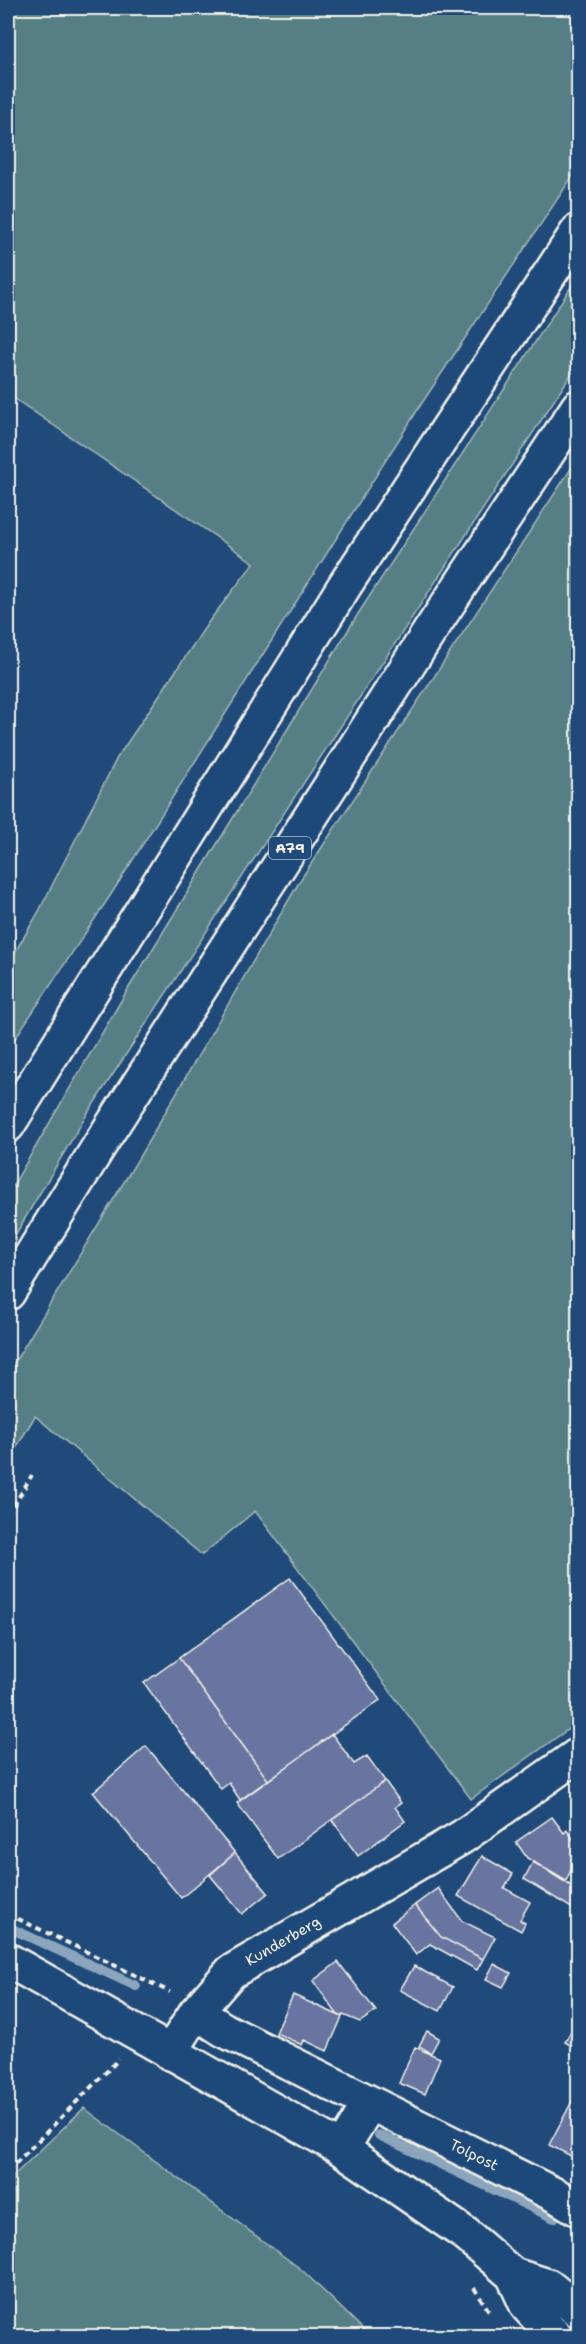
<svg xmlns="http://www.w3.org/2000/svg" width="586" height="2344" viewBox="0 0 586 2344" font-family="'Shantell Sans',sans-serif">
<style>
.green{fill:#577f85;stroke:#a6b8b6;stroke-width:1.5}
.lines{fill:none;stroke-linecap:round;stroke-linejoin:round}
.stream{stroke:#8ba5bd;stroke-width:10}
.building{fill:#6774a1;stroke:#f4f1e8;stroke-width:1.5}
.street-casing{stroke:#f4f1e8;stroke-width:38}
.secondary-casing{stroke:#f4f1e8;stroke-width:38}
.highway-casing{stroke:#f4f1e8;stroke-width:38}
.path{stroke:#f4f1e8;stroke-width:4;stroke-dasharray:6 4.5;stroke-linecap:butt}
.street{stroke:#1f4a7a;stroke-width:33}
.secondary{stroke:#1f4a7a;stroke-width:33}
.highway{stroke:#1f4a7a;stroke-width:33}
.labels{text-anchor:middle;stroke-width:4.5;stroke-linejoin:round;paint-order:stroke}
.shield{fill:#1f4a7a;stroke:#b4bfc7;stroke-width:1.5}
.shield-label{font-size:14px;font-weight:bold;fill:#f4f1e8}
.street-label{font-size:15px;fill:#f4f1e8;stroke:#1f4a7a}
</style>
<rect width="100%" height="100%" fill="#1f4a7a"/>
<filter id="ink" filterUnits="userSpaceOnUse"><feTurbulence type="fractalNoise" baseFrequency=".0167" numOctaves="2"/><feDisplacementMap in="SourceGraphic" scale="12" xChannelSelector="R" yChannelSelector="G"/><feConvolveMatrix kernelMatrix="1 2 1 2 8 2 1 2 1" color-interpolation-filters="sRGB"/></filter>
<g filter="url(#ink)">
<path class="green" d="M8,8H578V168L422,403L110,896L8,1049V964L38,913L117,758L210,620L254,563L8,394Z
M578,276V364L87,1114L8,1247V1194L122,999L358,614Z
M578,458V1722L471,1799L255,1511L202,1555L35,1416L8,1462V1373L138,1159L301,879Z
M84,2108L302,2270L370,2336H8V2181Z"/>
<g class="lines">
<path class="stream" d="M8,1927L136,1986
M379,2135L554,2218"/>
</g>
<path class="building" d="M290,1578L380,1700L268,1780L179,1658Z
M179,1658L268,1780L240,1800L229,1783L221,1789L144,1683Z
M332,1734L354,1764L367,1756L385,1781L278,1859L237,1803Z
M146,1746L235,1853L181,1898L93,1792Z
M385,1781L401,1803L395,1807L405,1821L358,1856L332,1820Z
M552,1817L564,1833L567,1830L578,1846V1865L571,1870L566,1881L527,1858L516,1842Z
M235,1853L268,1893L242,1914L210,1875Z
M482,1856L513,1874L504,1888L530,1902L520,1920L525,1923L521,1931L458,1896Z
M533,1862L578,1890V1912L524,1879Z
M438,1888L462,1921L495,1937L483,1959L441,1937L415,1905Z
M415,1905L441,1937L483,1959L477,1970L430,1944L416,1955L392,1923Z
M338,1962L376,2011L360,2022L343,2015L342,2017L337,2014L313,1981Z
M494,1964L511,1973L503,1987L486,1979Z
M414,1966L453,1987L440,2011L400,1990Z
M293,1995L342,2017L327,2051L304,2040L302,2045L276,2033Z
M578,2018V2050L565,2042Z
M427,2031L439,2038L431,2053L419,2046Z
M415,2047L440,2058L425,2094L399,2083Z
M578,2090V2146L573,2157L549,2145Z
M578,2146V2160L573,2157Z"/>
<g class="lines">
<defs>
<path id="street" d="M196,2012L224,2030L557,2196L578,2209
M170,2053L196,2012L231,1972L462,1837L578,1755
M342,2149L369,2104"/>
<path id="secondary" d="M8,1960L342,2149L464,2233L513,2275L548,2286L578,2310
M513,2275L527,2306L555,2336"/>
<path id="highway" d="M8,1125L345,585L578,231
M8,1293L106,1135L432,628L578,407"/>
</defs>
<use href="#street" class="street-casing"/>
<use href="#secondary" class="secondary-casing"/>
<use href="#highway" class="highway-casing"/>
<path class="path" d="M8,1515L32,1475
M8,1914L170,1992
M8,2171L119,2059
M474,2288L491,2314"/>
<use href="#street" class="street"/>
<use href="#secondary" class="secondary"/>
<use href="#highway" class="highway"/>
</g>
</g>
<g class="labels">
<rect class="shield" x="269" y="837" width="42" height="22" rx="4.5"/>
<g class="shield-label">
<text x="290" y="853">A79</text>
</g>
<g class="street-label">
<text transform="translate(283 1941) rotate(-30)" y="5">Kunderberg</text>
<text transform="translate(474 2155) rotate(26)" y="5">Tolpost</text>
</g>
</g>
<rect width="586" height="2344" fill="none" stroke="#1f4a7a" stroke-width="30"/>
<rect x="15" y="15" width="556" height="2314" fill="none" stroke="#f4f1e8" stroke-width="2" filter="url(#ink)"/>
</svg>
